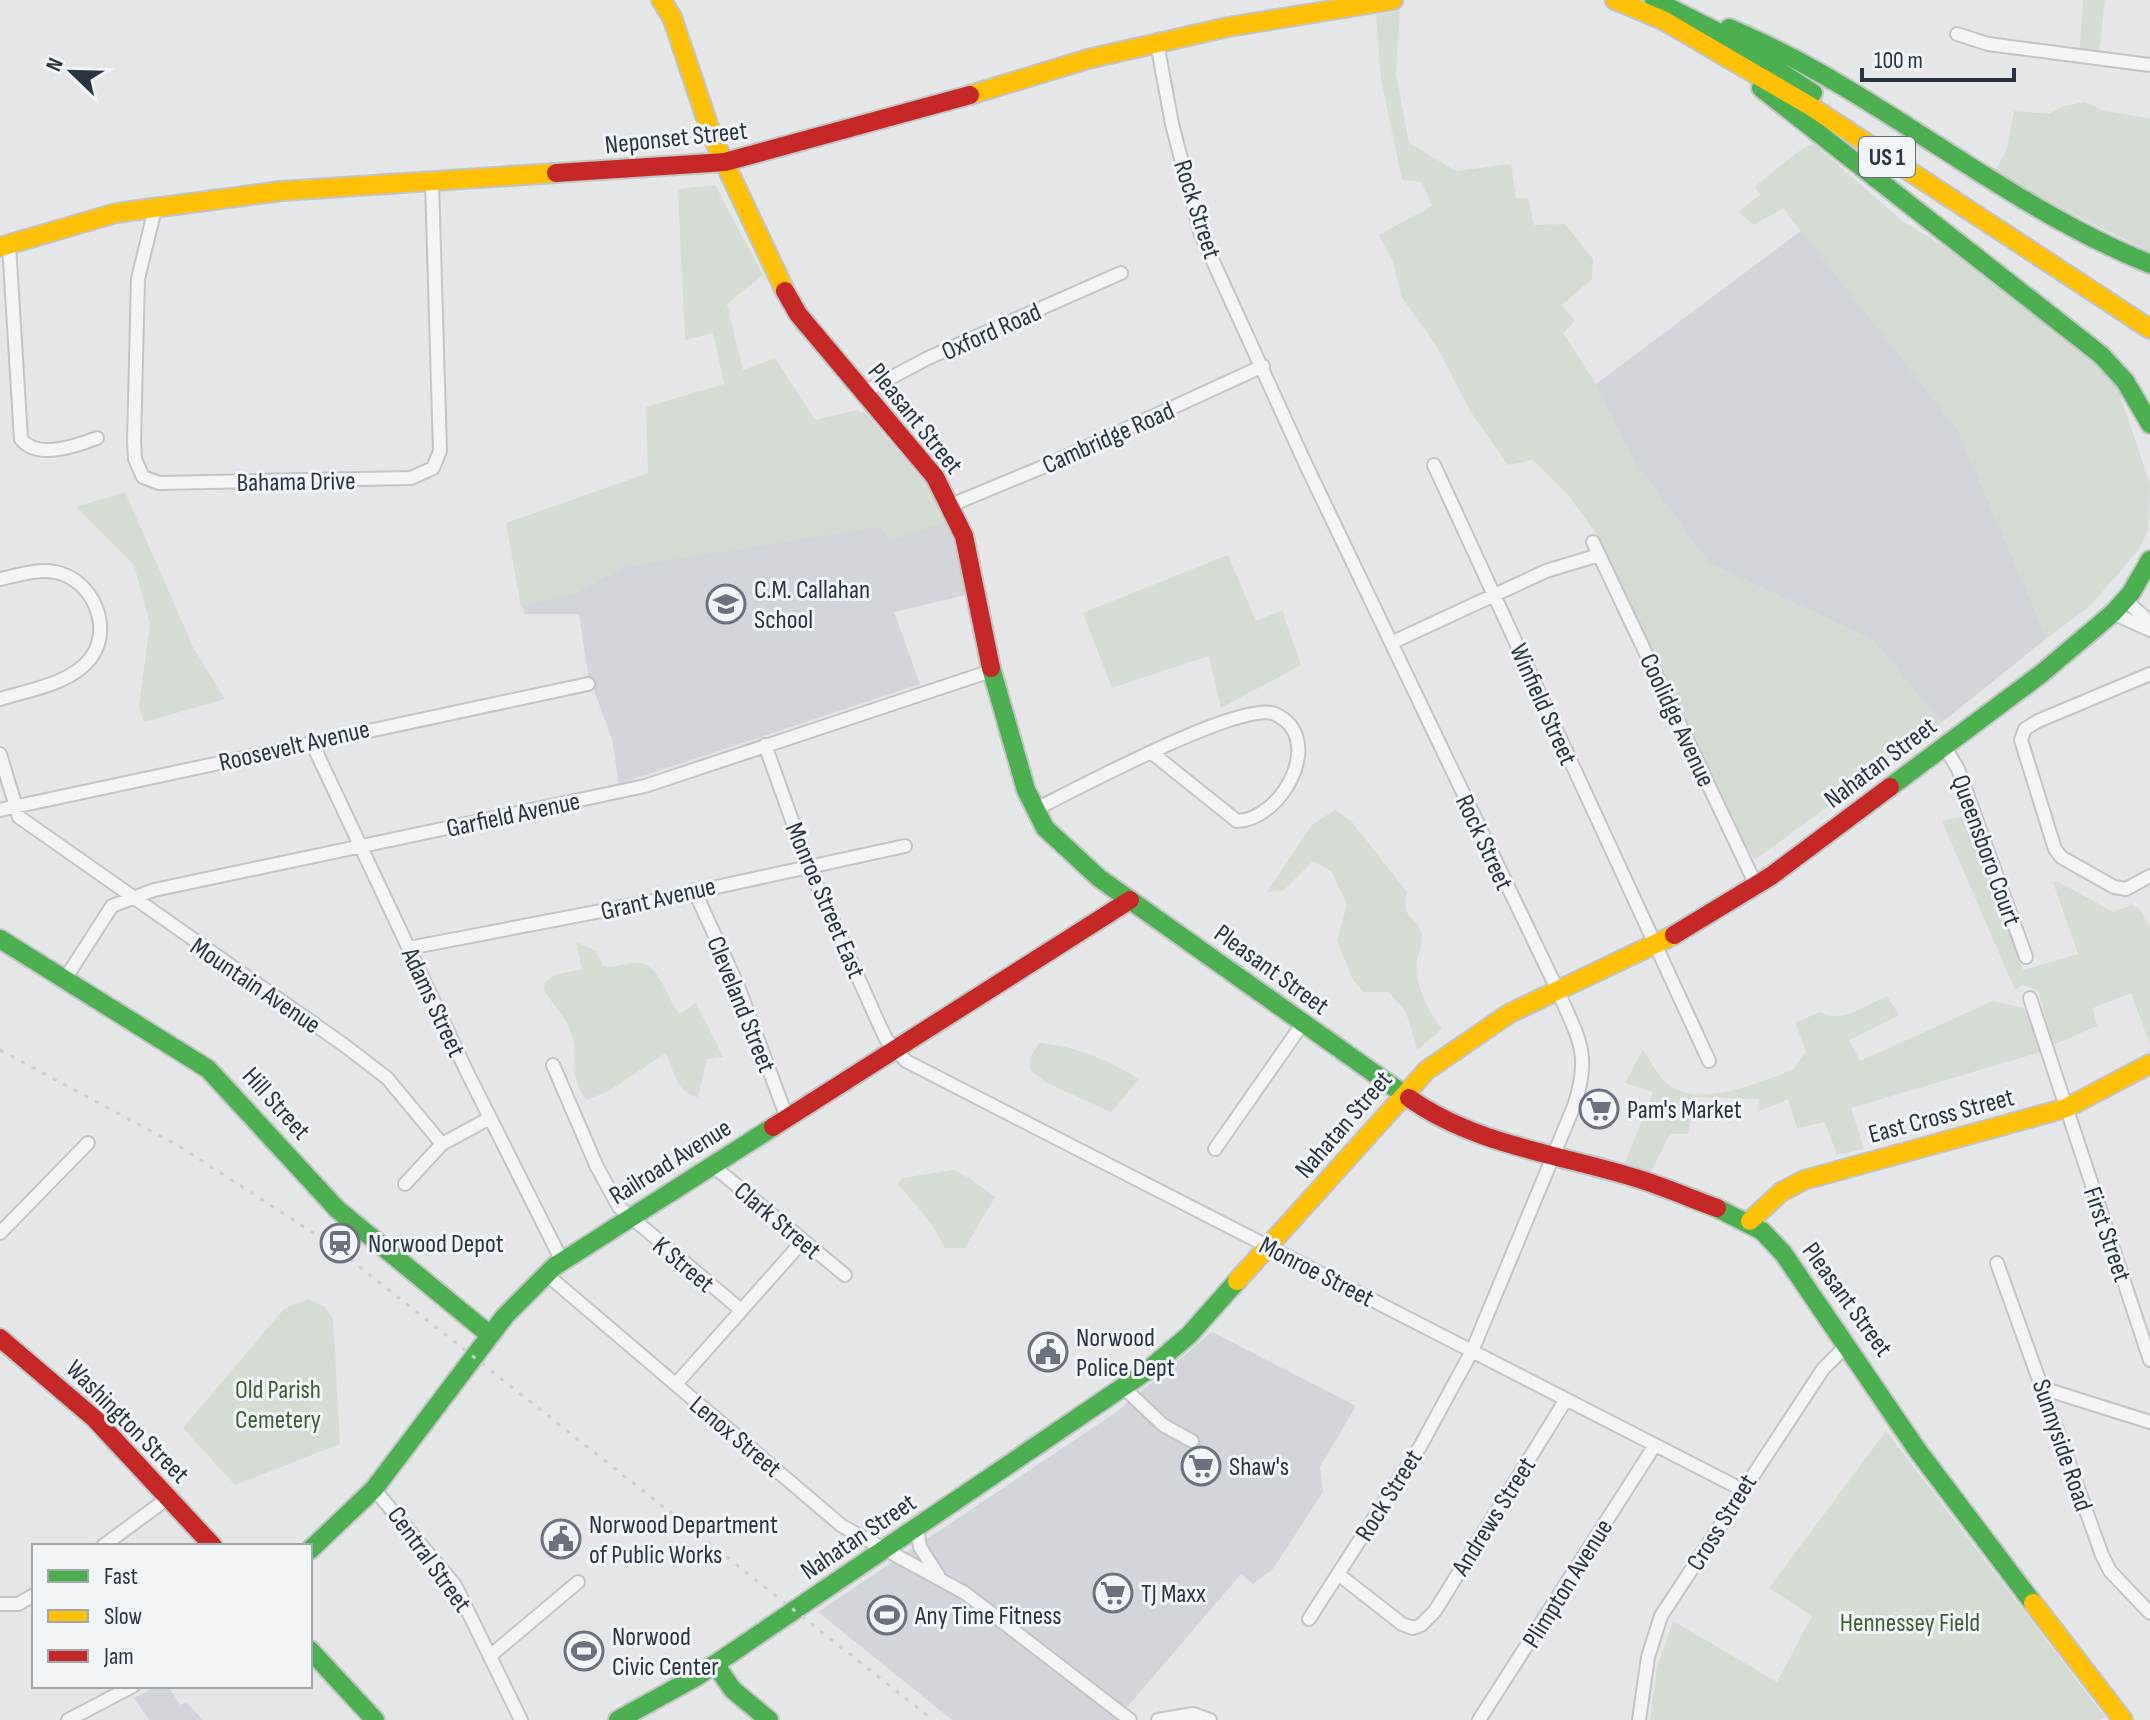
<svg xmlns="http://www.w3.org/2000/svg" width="2150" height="1720" viewBox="0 0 2150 1720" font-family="'Sofia Sans Condensed',sans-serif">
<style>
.built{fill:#d2d6db}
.green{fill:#d5dcd4}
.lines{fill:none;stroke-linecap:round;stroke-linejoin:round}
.street-casing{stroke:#c2c4c6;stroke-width:16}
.fast-casing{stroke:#c2c4c6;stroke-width:22}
.slow-casing{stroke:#c2c4c6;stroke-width:22}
.jam-casing{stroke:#c2c4c6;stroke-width:22}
.street{stroke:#f3f4f6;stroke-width:12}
.fast{stroke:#4caf50;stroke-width:18}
.slow{stroke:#ffc107;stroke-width:18}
.jam{stroke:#c62828;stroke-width:18}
.rail{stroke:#ccced1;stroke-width:3;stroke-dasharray:4 8;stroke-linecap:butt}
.labels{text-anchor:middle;stroke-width:6;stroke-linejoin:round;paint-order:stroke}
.shield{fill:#f2f5f8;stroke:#666e79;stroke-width:2}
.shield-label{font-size:24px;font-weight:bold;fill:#2a3443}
.street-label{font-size:26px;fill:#2a3443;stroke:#f2f5f8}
.poi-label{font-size:26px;fill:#2a3443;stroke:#f2f5f8;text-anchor:start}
.park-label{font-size:26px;fill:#415f37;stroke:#f2f5f8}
</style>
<rect width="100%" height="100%" fill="#e4e6e8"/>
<path class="built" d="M1802,230L1958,430L2047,638L1941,723L1873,640L1709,563L1634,461L1596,384Z
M864,412L925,483L940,505L960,559L966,595L894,612L920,684L619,784L612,739L588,674L579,614H524L510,525Z
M1212,1332L1356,1406L1320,1467L1323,1492L1273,1569L1253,1584L1241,1574L1116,1720H952L818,1612L1115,1413Z
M157,1686H168L180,1705L186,1702L203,1720H149L134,1698Z"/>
<path class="green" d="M2083,0H2105L2099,53L2080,48Z
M1400,11L1396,74L1409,143L1456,171L1511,164L1516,198H1528L1534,225L1565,224L1593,259L1592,279L1562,305L1575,321L1563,333L1596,384L1634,461L1709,563L1873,640L1941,723L1755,860L1745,846L1598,536L1568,495L1533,460L1508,465L1470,411L1436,345L1402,298L1393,262L1379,235L1432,206L1422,182L1402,180L1381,79L1376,14Z
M2085,102L2104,111L2150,118V252L1993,175L2007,149L2014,111L2049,114L2063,106Z
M1814,144L1904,222L1967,261L2044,319L2107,374L2119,392L2150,484L2148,531L2137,552L2090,606L2047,638L1958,430L1783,208L1754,225L1738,212L1760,195L1755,186C1770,176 1802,145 1814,144Z
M715,185L763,275L727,304L743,370L775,358L815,420L858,410L925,483L946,522L890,541L880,527L625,567L572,594L521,607L506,523L648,473L646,407L724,384L713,333L685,340L678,189Z
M125,492L194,649L225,699L144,722L139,706L150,624L134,565L76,507Z
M1228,555L1256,621L1282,610L1301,665L1221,708L1209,656L1112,688L1083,613Z
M1335,810L1351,821L1407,892C1400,924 1420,915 1422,936C1423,945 1419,952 1417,960C1414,983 1428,1012 1442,1029L1417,1050L1406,1012L1389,992H1364L1353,980L1337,941L1347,904L1332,872L1313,861L1283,891L1267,892L1312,825Z
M1966,815L2023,970L2078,954L2053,882L2057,881L2113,912L2131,905L2139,908L2150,927V1045L2131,993L2093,1008L2097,1026L2053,1045L2038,990L2023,985L2015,990L1942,821Z
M576,942L596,951L603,966C616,969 628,961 641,963C662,968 667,1001 680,1014L696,1003L723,1057L707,1059L698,1097C677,1094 673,1069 666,1053L607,1092L586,1100C566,1070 580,1059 571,1032C566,1016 551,1004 544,989L545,982L555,975L582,969Z
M1887,996L1899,1015L1849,1040L1860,1061L1993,1001L2027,1009L2041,1052L1851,1108L1864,1149L1837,1155L1825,1122L1797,1128L1788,1099L1758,1112L1759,1099L1695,1097L1688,1134H1670L1651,1171L1625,1163L1653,1092L1625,1083L1643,1050C1650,1060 1656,1072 1664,1081C1695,1112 1761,1082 1794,1069L1806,1051L1795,1022L1821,1012C1839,1025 1869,1004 1887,996Z
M1039,1043C1076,1046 1108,1060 1139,1079L1111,1112L1047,1083L1030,1070V1058Z
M953,1170L971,1179L995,1197L965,1248H945L931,1223L898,1184L902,1178Z
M308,1299L325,1307L333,1319L340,1444L235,1485L183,1428L284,1309Z
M1886,1431L2105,1717L2099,1720H1650L1657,1668L1673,1621L1777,1682L1812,1616L1769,1588Z"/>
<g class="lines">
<defs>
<path id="street" d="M1957,34L1988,44L2150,65
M1157,43L1172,124L1201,235L1306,465L1557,989C1578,1038 1592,1053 1574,1106L1472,1351L1421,1445L1309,1619
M152,207L153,217L138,279L134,441L135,459L143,477L159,483L411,478L433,468L440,451L432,182
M9,245L21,439C37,460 76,446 97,438
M862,393L928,358L1121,273
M1434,465L1709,1061
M951,505L1045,466L1263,366
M1593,542L1756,885
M0,579C17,576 38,568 55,572C93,579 114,629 90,659C70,684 29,690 0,699
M2125,600L2150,622
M2113,613L2150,630
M1393,642L1546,571L1599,555
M2150,674L2038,721L2025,729L2021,740L2055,849L2061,857L2114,887L2126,889L2150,876
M311,741L467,1072L562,1261
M765,745L808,865L878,1022L886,1039L906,1061L1741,1489
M1944,746L1958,769L2026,957
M0,754L19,817L344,1045L387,1078L442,1144L490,1118
M0,810L588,684
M1034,810C1073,791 1243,699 1275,714C1327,738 1282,820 1237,821L1152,753
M694,890L738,986L787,1118
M409,948L648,902L905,846
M65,979L112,906L154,890L645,786L991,671
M2030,998L2150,1360
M553,1065L597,1167L619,1207L741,1310
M1215,1149L1303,1023
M712,1165L845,1275
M405,1184L442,1144
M0,1233L88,1143
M1997,1263L2102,1555L2110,1571L2150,1613
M546,1274L842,1526L965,1593L1130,1720
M676,1384L802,1242
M1124,1388L1163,1425L1192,1441
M2045,1389L2150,1422
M374,1489L455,1585L521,1720
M917,1528L920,1547L938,1575
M103,1546L168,1498
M1338,1574L1402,1624L1413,1628L1421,1625L1435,1611L1565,1401
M0,1604H18L34,1595
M490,1656L578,1582
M68,1720L133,1686
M1158,1720L1193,1714L1210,1720
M1479,1720L1655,1445
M1639,1720L1648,1657L1661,1616L1823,1369L1848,1344"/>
<path id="fast" d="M1654,0L1718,32L1813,93
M1729,28C1878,90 1999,203 2150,264
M1761,88L2101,355L2125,381L2150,424
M991,668L1026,790L1045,828L1099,878L1409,1098
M1890,787L2041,674L2113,613L2131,593L2150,560
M0,939L208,1069L337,1209L490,1335
M1717,1208L1762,1231L1783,1253L1918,1451L2033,1603
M310,1550L374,1489L505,1316L555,1266L773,1127
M310,1650L375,1720
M715,1664L733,1690L769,1720
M618,1720L696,1677L1148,1370L1189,1335L1237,1281"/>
<path id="slow" d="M661,0L672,17L712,136L785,291
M1615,0L1663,20L1810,106L2150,329
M970,95L1088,59L1228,27L1393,0
M0,247L116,213L281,191L556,173
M1750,1221L1781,1192L1804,1180L2066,1108L2150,1064
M1237,1281L1427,1070L1510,1013L1674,935
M2033,1603L2123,1720"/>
<path id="jam" d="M556,173L725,162L970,95
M785,291L798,314L935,477L964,536L991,668
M1674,935L1771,876L1890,787
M1409,1098C1476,1146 1565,1155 1642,1180C1667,1188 1692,1199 1717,1208
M773,1127L1130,900
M0,1338L95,1419L213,1546"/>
</defs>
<use href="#street" class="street-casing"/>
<use href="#fast" class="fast-casing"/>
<use href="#slow" class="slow-casing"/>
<use href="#jam" class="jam-casing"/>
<use href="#street" class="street"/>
<use href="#fast" class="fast"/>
<use href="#slow" class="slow"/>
<use href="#jam" class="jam"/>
<path class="rail" d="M0,1050L179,1146L332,1245L933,1720"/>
</g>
<defs>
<symbol id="school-ring" viewBox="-11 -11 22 22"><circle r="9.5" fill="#f2f5f8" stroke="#6b727d" stroke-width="1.5"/><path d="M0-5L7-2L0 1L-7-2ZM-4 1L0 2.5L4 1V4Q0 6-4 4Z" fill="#6b727d"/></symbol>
<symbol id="supermarket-ring" viewBox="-11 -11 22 22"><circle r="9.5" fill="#f2f5f8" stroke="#6b727d" stroke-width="1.5"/><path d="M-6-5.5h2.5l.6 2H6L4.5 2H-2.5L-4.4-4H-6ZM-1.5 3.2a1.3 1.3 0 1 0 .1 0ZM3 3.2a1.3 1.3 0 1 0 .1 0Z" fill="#6b727d"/></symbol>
<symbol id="station-ring" viewBox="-11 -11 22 22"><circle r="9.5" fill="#f2f5f8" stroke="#6b727d" stroke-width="1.5"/><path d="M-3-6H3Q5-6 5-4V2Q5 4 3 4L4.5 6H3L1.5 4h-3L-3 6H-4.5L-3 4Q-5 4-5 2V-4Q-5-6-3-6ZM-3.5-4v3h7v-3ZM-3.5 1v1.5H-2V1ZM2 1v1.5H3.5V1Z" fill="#6b727d"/></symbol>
<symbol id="civic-ring" viewBox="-11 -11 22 22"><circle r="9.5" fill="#f2f5f8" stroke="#6b727d" stroke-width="1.5"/><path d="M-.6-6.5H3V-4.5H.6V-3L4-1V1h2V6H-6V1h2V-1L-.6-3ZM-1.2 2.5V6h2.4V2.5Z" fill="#6b727d"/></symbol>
<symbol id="stadium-ring" viewBox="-11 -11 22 22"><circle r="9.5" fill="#f2f5f8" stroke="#6b727d" stroke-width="1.5"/><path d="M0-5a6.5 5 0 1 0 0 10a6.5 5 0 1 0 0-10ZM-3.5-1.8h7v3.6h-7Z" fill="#6b727d"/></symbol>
</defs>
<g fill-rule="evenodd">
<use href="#school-ring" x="704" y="582" width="44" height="44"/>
<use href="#supermarket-ring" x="1577" y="1087" width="44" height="44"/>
<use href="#station-ring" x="318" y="1221" width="44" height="44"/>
<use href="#civic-ring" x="1026" y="1330" width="44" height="44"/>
<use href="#supermarket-ring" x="1179" y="1444" width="44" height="44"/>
<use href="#civic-ring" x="539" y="1517" width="44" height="44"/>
<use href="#supermarket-ring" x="1091" y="1571" width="44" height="44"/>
<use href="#stadium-ring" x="865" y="1593" width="44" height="44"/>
<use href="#stadium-ring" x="562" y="1629" width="44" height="44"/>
</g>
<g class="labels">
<rect class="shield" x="1859" y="137" width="56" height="40" rx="6"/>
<g class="shield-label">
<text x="1887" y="165">US 1</text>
</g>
<g class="street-label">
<text transform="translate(676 137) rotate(-6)" y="9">Neponset Street</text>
<text transform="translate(1198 209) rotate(72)" y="9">Rock Street</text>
<text transform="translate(991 331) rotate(-24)" y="9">Oxford Road</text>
<text transform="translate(916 418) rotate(51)" y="9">Pleasant Street</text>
<text transform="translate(1108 437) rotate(-24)" y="9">Cambridge Road</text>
<text transform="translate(296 481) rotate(-1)" y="9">Bahama Drive</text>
<text transform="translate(1544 704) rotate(66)" y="9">Winfield Street</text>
<text transform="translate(1678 720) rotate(65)" y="9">Coolidge Avenue</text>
<text transform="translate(294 745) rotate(-13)" y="9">Roosevelt Avenue</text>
<text transform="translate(1880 762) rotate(-37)" y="9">Nahatan Street</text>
<text transform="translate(513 814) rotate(-12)" y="9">Garfield Avenue</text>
<text transform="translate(1485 842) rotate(65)" y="9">Rock Street</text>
<text transform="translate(1987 850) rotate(70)" y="9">Queensboro Court</text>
<text transform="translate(658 898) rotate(-13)" y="9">Grant Avenue</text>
<text transform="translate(826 900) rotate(67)" y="9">Monroe Street East</text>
<text transform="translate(1272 969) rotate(36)" y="9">Pleasant Street</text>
<text transform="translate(256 985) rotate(34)" y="9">Mountain Avenue</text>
<text transform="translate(434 1002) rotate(65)" y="9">Adams Street</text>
<text transform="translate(742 1004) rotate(68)" y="9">Cleveland Street</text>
<text transform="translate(277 1103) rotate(48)" y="9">Hill Street</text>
<text transform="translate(1941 1115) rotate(-15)" y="9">East Cross Street</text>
<text transform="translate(1343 1124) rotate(-49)" y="9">Nahatan Street</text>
<text transform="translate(670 1161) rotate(-32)" y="9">Railroad Avenue</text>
<text transform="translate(778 1220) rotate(40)" y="9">Clark Street</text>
<text transform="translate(2108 1234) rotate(71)" y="9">First Street</text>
<text transform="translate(684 1264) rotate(40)" y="9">K Street</text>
<text transform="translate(1317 1271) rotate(27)" y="9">Monroe Street</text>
<text transform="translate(1848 1299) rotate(54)" y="9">Pleasant Street</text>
<text transform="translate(128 1421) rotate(45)" y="9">Washington Street</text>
<text transform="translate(736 1436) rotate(40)" y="9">Lenox Street</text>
<text transform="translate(2063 1445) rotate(71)" y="9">Sunnyside Road</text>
<text transform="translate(1388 1495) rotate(-58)" y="9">Rock Street</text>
<text transform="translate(1493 1516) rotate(-58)" y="9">Andrews Street</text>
<text transform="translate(1721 1522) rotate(-58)" y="9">Cross Street</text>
<text transform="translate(858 1536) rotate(-34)" y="9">Nahatan Street</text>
<text transform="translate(430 1559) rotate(54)" y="9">Central Street</text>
<text transform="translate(1567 1583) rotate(-58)" y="9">Plimpton Avenue</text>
</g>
<g class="poi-label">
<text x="754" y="598">C.M. Callahan<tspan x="754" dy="30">School</tspan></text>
<text x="1627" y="1118">Pam's Market</text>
<text x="368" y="1252">Norwood Depot</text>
<text x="1076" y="1346">Norwood<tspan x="1076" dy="30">Police Dept</tspan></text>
<text x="1229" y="1475">Shaw's</text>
<text x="589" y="1533">Norwood Department<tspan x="589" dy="30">of Public Works</tspan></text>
<text x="1141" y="1602">TJ Maxx</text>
<text x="915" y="1624">Any Time Fitness</text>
<text x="612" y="1645">Norwood<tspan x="612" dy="30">Civic Center</tspan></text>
</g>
<g class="park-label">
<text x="278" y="1398">Old Parish<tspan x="278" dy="30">Cemetery</tspan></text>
<text x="1910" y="1631">Hennessey Field</text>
</g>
</g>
<rect x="32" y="1544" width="280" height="144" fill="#f2f5f8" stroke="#a2a8b0" stroke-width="2"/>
<rect x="48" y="1570" width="40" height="12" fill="#4caf50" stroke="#a2a8b0" stroke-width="2"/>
<text x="104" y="1584" font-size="24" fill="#2a3443">Fast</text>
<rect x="48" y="1610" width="40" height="12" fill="#ffc107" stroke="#a2a8b0" stroke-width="2"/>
<text x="104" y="1624" font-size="24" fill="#2a3443">Slow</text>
<rect x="48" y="1650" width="40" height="12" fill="#c62828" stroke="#a2a8b0" stroke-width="2"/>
<text x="104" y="1664" font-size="24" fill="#2a3443">Jam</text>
<g transform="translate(72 72) rotate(293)" stroke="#f2f5f8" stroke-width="6" paint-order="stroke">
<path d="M0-6L14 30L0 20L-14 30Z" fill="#2a3443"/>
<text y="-12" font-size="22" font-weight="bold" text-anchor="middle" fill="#2a3443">N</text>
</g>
<path d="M1862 68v12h152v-12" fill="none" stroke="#2a3443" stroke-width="4"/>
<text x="1874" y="68" font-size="24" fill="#2a3443" stroke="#f2f5f8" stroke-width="6" paint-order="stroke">100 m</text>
</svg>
